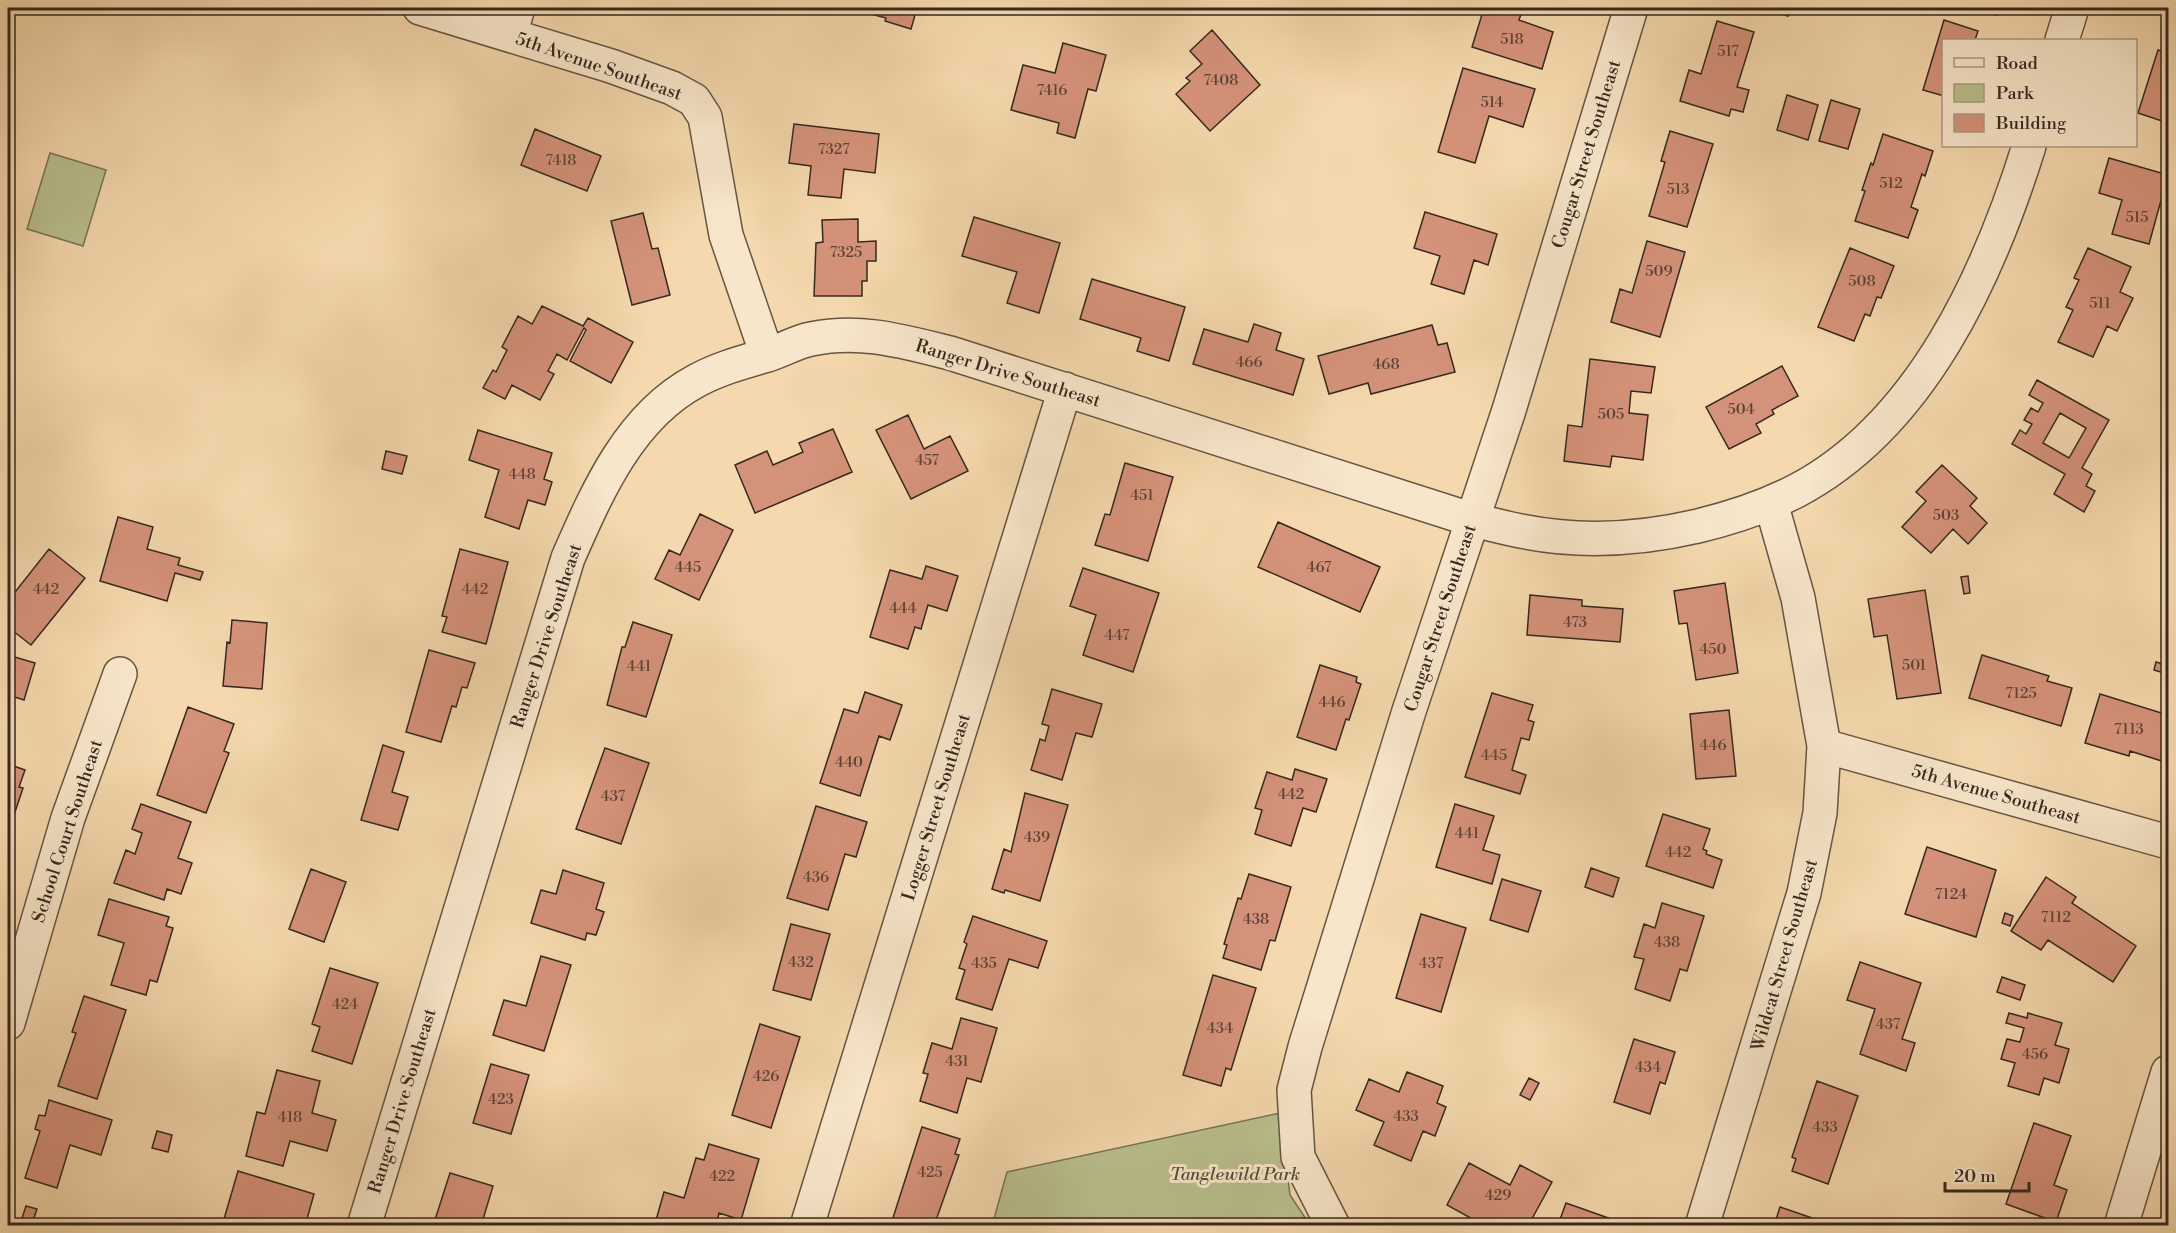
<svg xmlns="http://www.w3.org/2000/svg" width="2176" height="1233" viewBox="0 0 2176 1233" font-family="'Libre Bodoni',serif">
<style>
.green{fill:#b9bf8c;stroke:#777456;stroke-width:1.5}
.building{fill:#d5927a;stroke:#352920;stroke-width:1.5;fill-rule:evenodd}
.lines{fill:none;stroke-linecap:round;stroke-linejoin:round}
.street-casing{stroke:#655543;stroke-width:36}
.street{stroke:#f8e6ca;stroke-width:33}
.labels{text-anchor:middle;stroke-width:6;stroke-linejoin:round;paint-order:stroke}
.number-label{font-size:15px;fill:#5d4336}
.street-label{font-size:18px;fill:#352920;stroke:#f8e6ca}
.park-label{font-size:18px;font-style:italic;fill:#564e3b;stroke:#f8e6ca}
</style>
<rect width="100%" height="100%" fill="#f5d8ad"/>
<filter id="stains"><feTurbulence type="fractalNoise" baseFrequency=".00333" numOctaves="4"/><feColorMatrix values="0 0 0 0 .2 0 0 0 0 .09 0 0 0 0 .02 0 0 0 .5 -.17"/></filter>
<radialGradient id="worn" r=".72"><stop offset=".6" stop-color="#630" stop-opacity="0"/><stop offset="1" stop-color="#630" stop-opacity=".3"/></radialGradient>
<path class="green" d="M50,153L106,170L83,246L27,229Z
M1280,1113L1290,1195L1310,1225L992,1226L1007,1172Z"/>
<path class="building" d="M848,8H917L911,29L885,21L886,18Z
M1484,8H1523L1519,20L1553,32L1542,69L1472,47Z
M1761,8H1791L1788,16Z
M1970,8H1999L1997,15Z
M1944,20L1978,31L1975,40H1944V96L1923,90Z
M1717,21L1754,32L1737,87L1749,90L1743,112L1731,109L1729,116L1680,101L1689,70L1701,74Z
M1212,30L1260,85L1210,131L1176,94L1190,81L1186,78L1202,64L1190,51Z
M1063,43L1106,55L1096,91L1088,89L1075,138L1057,133L1059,123L1011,110L1023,65L1055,73Z
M2158,50L2168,53V123L2138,113Z
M1463,68L1535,89L1523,127L1489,116L1475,163L1438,152Z
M1787,95L1818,105L1808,140L1777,130Z
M1831,100L1860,109L1848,149L1819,141Z
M794,124L879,134L875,173L844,169L841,198L808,195L811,166L789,163Z
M535,129L601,156L587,191L521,165Z
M1670,131L1713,144L1687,227L1649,216L1665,162L1661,161Z
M1883,134L1933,151L1925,176L1922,174L1911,207L1918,210L1908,238L1855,221L1865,191L1862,190L1871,163L1873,165Z
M2109,158L2168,175L2149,244L2112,234L2122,200L2099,193Z
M1425,212L1497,234L1488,265L1474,260L1464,294L1431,284L1440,256L1414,248Z
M643,213L652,249L658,248L670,295L632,305L611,221Z
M974,217L1060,243L1039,313L1007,303L1017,272L962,256Z
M858,219V242L876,241V261H867V281H862V296H814L816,243L823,242L822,220Z
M1647,241L1685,252L1660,337L1611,322L1620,289L1632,293Z
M1850,248L1894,266L1881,298L1877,297L1870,316L1865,314L1854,341L1818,327Z
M2088,248L2131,267L2120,292L2133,298L2117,331L2107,326L2093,357L2058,342L2073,310L2066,307L2079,280L2074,278Z
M1092,279L1185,307L1169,361L1137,351L1141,338L1080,319Z
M542,306L583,326L588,318L633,342L611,383L570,361L586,330L584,328L567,360L557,354L548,371L554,374L540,400L512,385L505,399L483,388L493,370L496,372L507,350L502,347L518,316L532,324Z
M1254,324L1281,333L1276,350L1304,359L1293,395L1193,364L1204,329L1248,342Z
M1432,325L1438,345L1447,343L1455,372L1371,394L1368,383L1329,394L1318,356Z
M1590,359L1655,367L1651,393L1631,391L1629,413L1648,415L1643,460L1612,456L1610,467L1564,461L1568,425L1582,427Z
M1782,366L1798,396L1772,410L1774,414L1756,424L1761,433L1729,449L1706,407Z
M2037,380L2109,420L2082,468L2092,474L2086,486L2095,491L2084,512L2054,494L2065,474L2012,444L2020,430L2026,434L2032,424L2024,420L2031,408L2038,412L2043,403L2029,395ZM2060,413L2086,428L2069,458L2043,443Z
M908,415L924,449L950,436L968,471L911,499L876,430Z
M833,429L852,472L755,513L735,465L767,451L773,465L803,452L799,443Z
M478,430L552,453L544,479L552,482L545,505L528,500L519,529L485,517L499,470L469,460Z
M386,451L407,456L402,474L382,469Z
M1125,463L1173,477L1148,561L1095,545L1105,514L1110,515Z
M1942,465L1977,498L1970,506L1987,523L1968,544L1953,529L1931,553L1902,527L1926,501L1916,492Z
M700,514L733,530L699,600L655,579L669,550L680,555Z
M118,517L153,527L147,549L180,558L178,565L203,572L200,580L175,573L167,601L100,581Z
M1278,522L1380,567L1360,612L1258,567Z
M49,549L85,578L31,645L8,627V601Z
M460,549L508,562L486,644L442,632L447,617L442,616Z
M926,566L958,576L947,611L928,605L921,629L915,627L908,649L870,637L890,570L922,579Z
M1083,568L1159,593L1133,672L1083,655L1096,615L1070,606Z
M1968,576L1970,593L1964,594L1961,577Z
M1725,583L1738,673L1696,680L1687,623L1679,624L1674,591Z
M1925,590L1941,693L1897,699L1887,635L1874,637L1868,599Z
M1530,595L1582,600V606L1623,609L1620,642L1527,635Z
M232,620L267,623L262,689L223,686L227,642L230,643Z
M633,622L672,635L646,717L607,705L622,647H625Z
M429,650L475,663L467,688L462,687L456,707L452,706L441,742L406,732Z
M8,655L35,663L24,700L8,695Z
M1982,655L2049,676L2047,681L2072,688L2061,726L1969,698Z
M2156,662L2166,665L2164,673L2154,670Z
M1320,665L1357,677L1356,682L1361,684L1349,720L1346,719L1336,750L1297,737Z
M1052,689L1102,704L1092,737L1076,733L1062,780L1031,770L1040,739L1045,741L1049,726L1042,724Z
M865,692L902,705L890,740L879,736L860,796L820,783L844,709L858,713Z
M1492,693L1533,705L1528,720L1534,722L1529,740L1521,738L1512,770L1526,775L1520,794L1465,777Z
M2100,694L2168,715V763L2130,751L2129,756L2085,743Z
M188,707L234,724L224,751L229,753L206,813L157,795Z
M1729,710L1736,776L1696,779L1690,714Z
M383,745L404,752L392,792L408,797L398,830L361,820Z
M605,748L649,763L621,844L576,829Z
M8,764L25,770L19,787L23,788L15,812L11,811L8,822Z
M1295,769L1327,779L1316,812L1303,808L1291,846L1255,834L1262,810L1255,808L1267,772L1292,780Z
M1025,793L1068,805L1040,901L1005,890L1004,893L992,889L1004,849L1011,852Z
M141,804L191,822L178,858L192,863L181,894L167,889L164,900L114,883L126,850L135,854L142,833L132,829Z
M1455,804L1494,816L1483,850L1500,855L1492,884L1436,867Z
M816,806L867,822L856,857L845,854L828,910L787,898Z
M1663,814L1710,829L1703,849L1707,851L1706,854L1722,860L1713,888L1646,866Z
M1927,847L1996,870L1976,937L1905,914Z
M1591,868L1619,878L1613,897L1585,887Z
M311,869L346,882L324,942L289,929Z
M563,870L604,883L596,909L604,912L596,935L587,933L585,940L531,923L541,890L556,894Z
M1249,874L1291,887L1275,941L1270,940L1261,970L1223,958L1227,945L1224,944L1238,898L1241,899Z
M2046,877L2076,897L2072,903L2136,946L2113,982L2048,940L2041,950L2011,931Z
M1502,879L1541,891L1528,932L1490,920Z
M109,899L169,917L166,926L173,928L157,982L150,980L146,995L111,985L124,943L98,935Z
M1662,903L1704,916L1687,971L1680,969L1670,1001L1635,989L1644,959L1634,957L1644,924L1655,928Z
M2005,913L2013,916L2010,926L2002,923Z
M1421,914L1466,928L1441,1012L1396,998Z
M973,916L1047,941L1038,968L1009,959L992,1010L956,999L965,970L959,968L967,944L964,942Z
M791,924L830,934L811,1000L773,990Z
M541,956L571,965L544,1051L493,1035L504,1000L526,1006Z
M1860,962L1921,983L1902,1039L1915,1043L1906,1071L1860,1054L1875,1009L1847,1000Z
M330,968L378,983L352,1064L312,1051L320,1027L312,1024Z
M1213,975L1256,988L1231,1070L1226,1068L1221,1086L1183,1075Z
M2002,977L2025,985L2020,1000L1997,992Z
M84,996L126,1010L97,1099L58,1086L76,1033L72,1032Z
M2009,1013L2027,1018L2028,1013L2062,1023L2055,1045L2069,1049L2059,1083L2044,1078L2039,1095L2008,1086L2015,1063L2001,1059L2007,1039L2020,1042L2024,1028L2006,1023Z
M961,1018L997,1028L981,1082L967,1078L957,1113L920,1101L928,1074L923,1073L932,1043L952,1049Z
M760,1024L800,1037L771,1128L732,1115Z
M1634,1039L1675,1052L1665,1084L1660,1082L1650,1114L1614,1102Z
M491,1064L529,1075L511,1134L473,1123Z
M277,1070L320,1081L312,1113L336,1120L327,1151L290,1141L283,1166L246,1156L257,1112L265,1114Z
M1407,1072L1443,1086L1437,1103L1446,1107L1435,1136L1423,1131L1411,1161L1374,1145L1384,1122L1356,1110L1369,1079L1399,1092Z
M1529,1078L1539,1083L1530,1100L1520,1095Z
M1817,1081L1858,1096L1828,1184L1792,1171L1796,1159L1792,1157Z
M49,1100L112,1120L101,1155L70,1145L57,1188L25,1178L40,1131L35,1129L39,1115L45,1116Z
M2034,1123L2071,1136L2054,1185L2067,1190L2056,1222L2006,1204Z
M922,1127L960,1139L955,1154L959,1155L934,1226H906L892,1221Z
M157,1131L172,1135L168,1152L152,1148Z
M709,1144L759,1159L741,1220L719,1213L716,1226H675L656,1220L664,1192L684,1198L696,1158L704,1160Z
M1469,1163L1510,1185L1520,1165L1552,1182L1528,1226H1485L1447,1205Z
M238,1171L314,1194L305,1226H296L275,1219L273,1226H222Z
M450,1173L493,1186L481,1226H433Z
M1566,1203L1631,1226L1558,1225Z
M26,1206L37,1209L33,1221L22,1218Z
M1780,1207L1818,1220L1816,1226H1774Z"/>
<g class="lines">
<defs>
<path id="street" d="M420,8L611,66L672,88L694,100L705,117L726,235L767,355
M510,35L518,8
M2062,40L2072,8
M1824,746L2168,842
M8,1023L68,818L120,674
M364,1226L568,558C597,492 629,417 696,381C718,369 740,363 764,356C780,352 795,342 811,339C861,329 901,341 950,353L1473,520C1491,524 1508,529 1526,532C1583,543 1642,539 1698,526C1731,518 1765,507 1796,491C1922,425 1989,274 2029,146
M807,1226L1065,389
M1333,1226L1298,1157L1294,1090L1305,1047L1409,711L1509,410L1631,8
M1702,1226L1804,893L1820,813L1824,746L1798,598L1771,503
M2121,1226L2168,1072"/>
</defs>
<use href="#street" class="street-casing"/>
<use href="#street" class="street"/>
</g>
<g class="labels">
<g class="number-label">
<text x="1512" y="44">518</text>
<text x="1728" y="56">517</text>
<text x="1221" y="85">7408</text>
<text x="1052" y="95">7416</text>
<text x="1492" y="107">514</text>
<text x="834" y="154">7327</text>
<text x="561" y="165">7418</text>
<text x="1891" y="188">512</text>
<text x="1678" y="194">513</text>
<text x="2137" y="222">515</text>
<text x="846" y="257">7325</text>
<text x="1659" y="276">509</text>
<text x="1862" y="286">508</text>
<text x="2100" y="308">511</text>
<text x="1249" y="367">466</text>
<text x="1386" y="369">468</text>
<text x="1741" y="414">504</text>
<text x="1611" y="419">505</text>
<text x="927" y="465">457</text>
<text x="522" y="479">448</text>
<text x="1142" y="500">451</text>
<text x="1946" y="520">503</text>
<text x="688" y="572">445</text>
<text x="1319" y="572">467</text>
<text x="46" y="594">442</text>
<text x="475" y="594">442</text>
<text x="903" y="613">444</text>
<text x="1575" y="627">473</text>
<text x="1117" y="640">447</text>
<text x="1713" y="654">450</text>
<text x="1914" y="670">501</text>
<text x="639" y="671">441</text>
<text x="2021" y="698">7125</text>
<text x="1332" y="707">446</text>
<text x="2129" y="734">7113</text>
<text x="1713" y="750">446</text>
<text x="1494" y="760">445</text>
<text x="849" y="767">440</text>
<text x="1291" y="799">442</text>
<text x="613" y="801">437</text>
<text x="1467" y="838">441</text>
<text x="1037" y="842">439</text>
<text x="1678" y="857">442</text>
<text x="816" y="882">436</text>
<text x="1951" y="899">7124</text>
<text x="2056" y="922">7112</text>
<text x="1256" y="924">438</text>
<text x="1667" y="947">438</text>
<text x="801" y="967">432</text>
<text x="984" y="968">435</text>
<text x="1431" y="968">437</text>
<text x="345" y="1009">424</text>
<text x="1888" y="1029">437</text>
<text x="1220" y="1033">434</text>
<text x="2035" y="1059">456</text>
<text x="957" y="1066">431</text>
<text x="1648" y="1072">434</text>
<text x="766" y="1081">426</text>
<text x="501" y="1104">423</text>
<text x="1406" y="1121">433</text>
<text x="290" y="1122">418</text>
<text x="1825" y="1132">433</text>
<text x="930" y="1177">425</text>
<text x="722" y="1181">422</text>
<text x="1498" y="1200">429</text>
</g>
<g class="street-label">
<text transform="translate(599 66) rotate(19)" y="6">5th Avenue Southeast</text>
<text transform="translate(1586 154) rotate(-73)" y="6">Cougar Street Southeast</text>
<text transform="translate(1008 373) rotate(17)" y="6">Ranger Drive Southeast</text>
<text transform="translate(1440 618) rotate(-72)" y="6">Cougar Street Southeast</text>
<text transform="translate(546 636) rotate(-72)" y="6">Ranger Drive Southeast</text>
<text transform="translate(1996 794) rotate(16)" y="6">5th Avenue Southeast</text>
<text transform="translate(936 807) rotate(-73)" y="6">Logger Street Southeast</text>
<text transform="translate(67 831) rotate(-72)" y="6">School Court Southeast</text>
<text transform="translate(1784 955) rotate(-74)" y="6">Wildcat Street Southeast</text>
<text transform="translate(402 1101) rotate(-73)" y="6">Ranger Drive Southeast</text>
</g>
<g class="park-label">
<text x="1235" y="1180">Tanglewild Park</text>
</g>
</g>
<rect width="2176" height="1233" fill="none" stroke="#f5d8ad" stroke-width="30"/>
<rect x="9" y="9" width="2158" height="1215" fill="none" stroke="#352920" stroke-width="3"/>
<rect x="15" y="15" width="2146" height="1203" fill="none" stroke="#352920" stroke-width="1.5"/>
<rect x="1942" y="39" width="195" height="108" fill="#f8e6ca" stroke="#aa9a86" stroke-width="1.5"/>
<rect x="1954" y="58" width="30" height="9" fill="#f8e6ca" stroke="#aa9a86" stroke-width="1.5"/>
<text x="1996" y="69" font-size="18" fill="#352920">Road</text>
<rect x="1954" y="84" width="30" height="18" fill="#b9bf8c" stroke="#aa9a86" stroke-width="1.5"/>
<text x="1996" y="99" font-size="18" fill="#352920">Park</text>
<rect x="1954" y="114" width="30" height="18" fill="#d5927a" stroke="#aa9a86" stroke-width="1.5"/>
<text x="1996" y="129" font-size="18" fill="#352920">Building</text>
<path d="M1945 1182v9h84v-9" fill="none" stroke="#352920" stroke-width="3"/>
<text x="1954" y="1182" font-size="18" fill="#352920" stroke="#f8e6ca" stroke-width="4.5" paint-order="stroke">20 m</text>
<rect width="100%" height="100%" filter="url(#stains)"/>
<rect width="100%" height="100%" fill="url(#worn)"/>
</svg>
